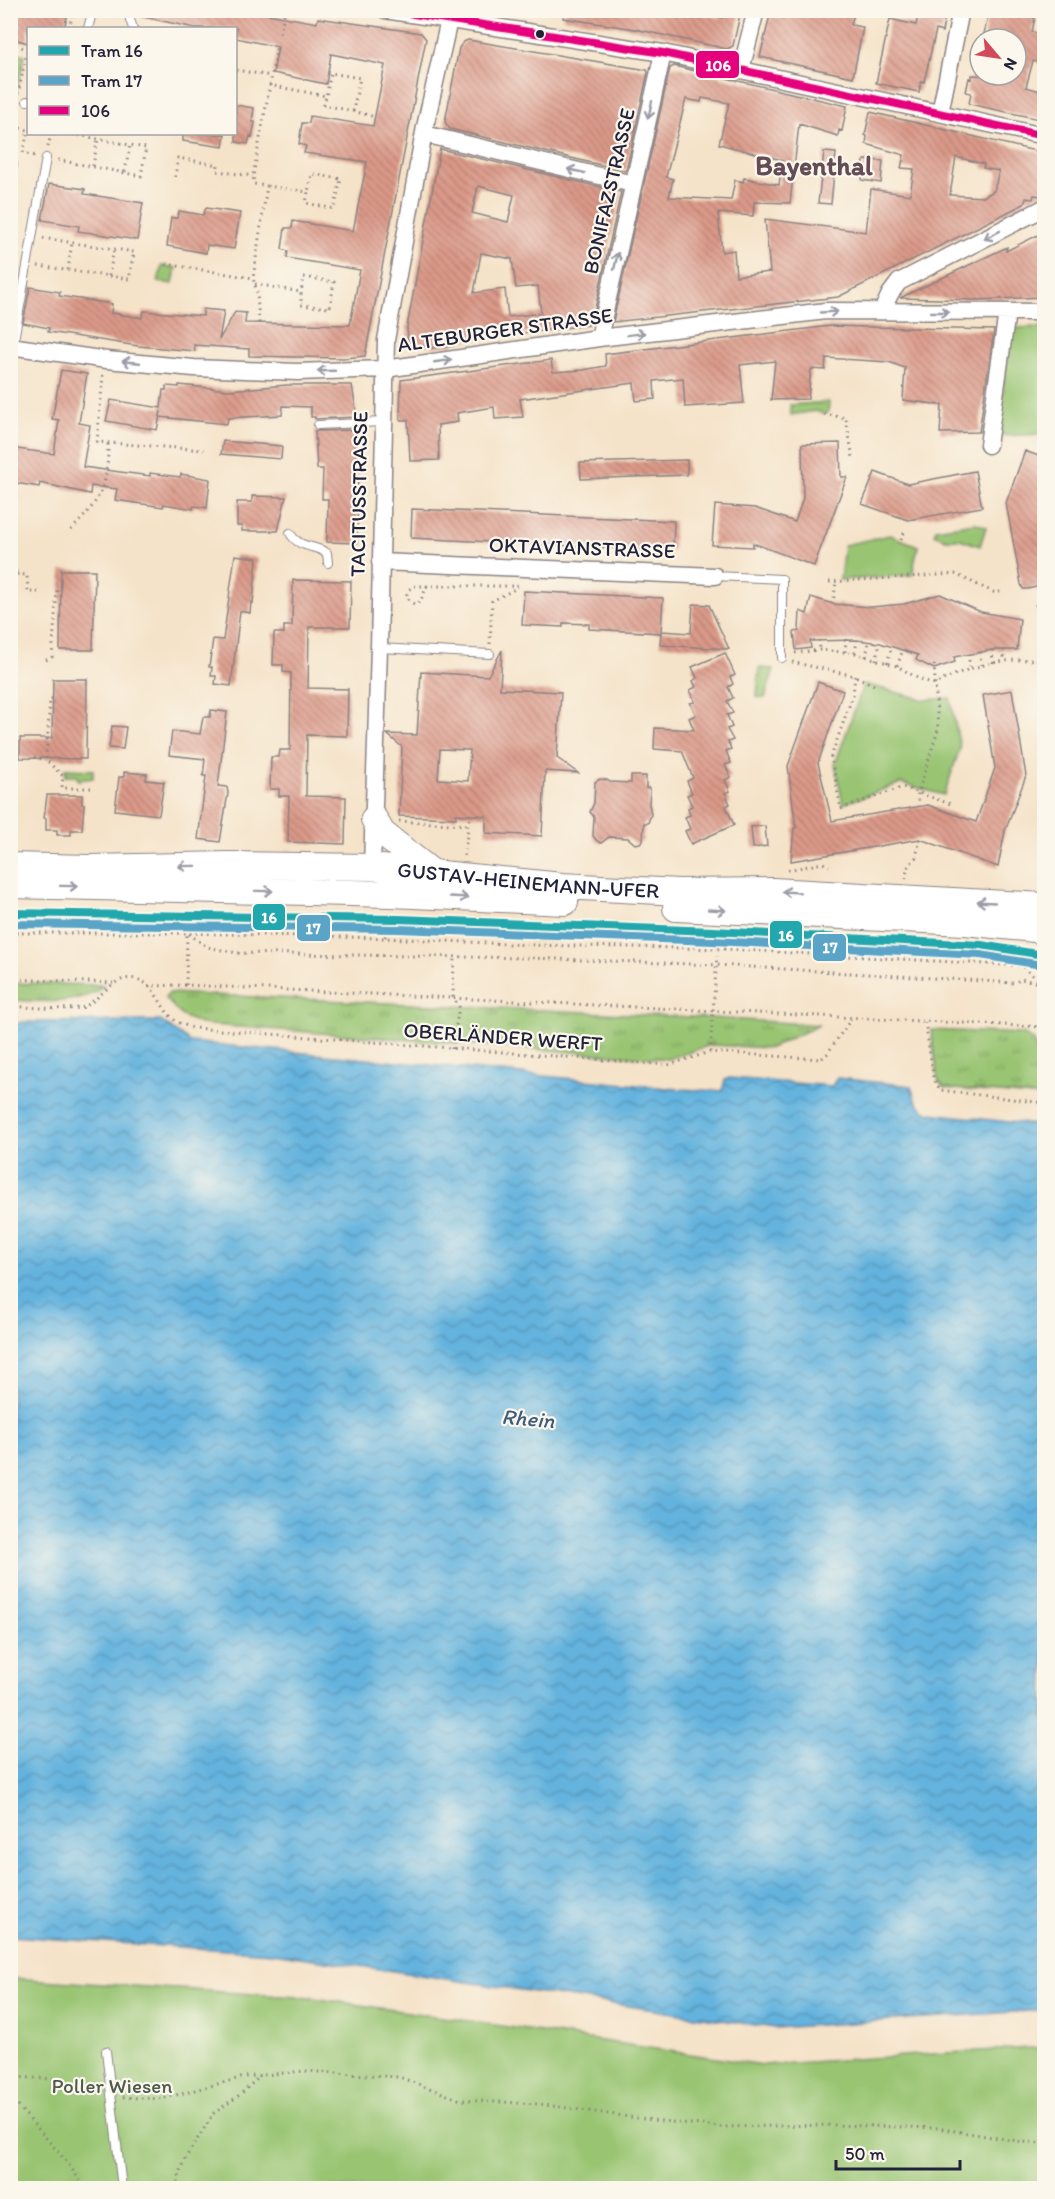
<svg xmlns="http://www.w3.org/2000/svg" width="1055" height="2199" viewBox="0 0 1055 2199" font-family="Itim,sans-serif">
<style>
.grass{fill:url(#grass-tufts);stroke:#5e7456;stroke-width:1.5}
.park{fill:#99c572;stroke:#5e7456;stroke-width:1.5}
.water{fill:url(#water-waves);stroke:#436a8c;stroke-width:1.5}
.building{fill:url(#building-back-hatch);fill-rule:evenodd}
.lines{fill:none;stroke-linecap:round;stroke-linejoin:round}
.service-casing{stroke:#8c8282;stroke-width:10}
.minor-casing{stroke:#8c8282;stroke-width:19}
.primary-casing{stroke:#8c8282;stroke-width:28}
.path{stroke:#8c8282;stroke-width:3;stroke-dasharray:1.5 4.5;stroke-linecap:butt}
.service{stroke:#fff;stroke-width:8}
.minor{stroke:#fff;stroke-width:16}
.primary{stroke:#fff;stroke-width:26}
.bus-1-casing{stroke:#fbf7ec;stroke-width:12}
.bus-1{stroke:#e5007d;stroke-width:8}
.tram-1-casing{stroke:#fbf7ec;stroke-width:12}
.tram-2-casing{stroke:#fbf7ec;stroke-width:12}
.tram-1{stroke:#21a7ad;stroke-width:8}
.tram-2{stroke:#5aa4c7;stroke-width:8}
.oneway{stroke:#9c9ca7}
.bus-dot{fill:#22223b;stroke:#fbf7ec;stroke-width:2}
.labels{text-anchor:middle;stroke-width:4.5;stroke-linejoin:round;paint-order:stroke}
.street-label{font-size:21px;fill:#22223b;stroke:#fbf7ec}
.park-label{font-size:21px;fill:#4c5b4e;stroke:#fbf7ec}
.water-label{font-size:22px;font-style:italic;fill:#3c5c7c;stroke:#fbf7ec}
.district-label{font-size:27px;font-weight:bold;fill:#634c56;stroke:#fbf7ec}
.line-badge{stroke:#fbf7ec;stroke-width:2}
.badge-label{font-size:16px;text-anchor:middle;font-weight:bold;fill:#fff}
</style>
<defs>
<pattern id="grass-tufts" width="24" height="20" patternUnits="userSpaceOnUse" patternTransform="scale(1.5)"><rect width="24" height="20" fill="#99c572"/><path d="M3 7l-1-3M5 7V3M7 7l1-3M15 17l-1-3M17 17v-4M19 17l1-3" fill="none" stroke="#7ca05f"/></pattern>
<pattern id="water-waves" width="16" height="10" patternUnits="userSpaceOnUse" patternTransform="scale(1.5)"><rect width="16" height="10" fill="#64b3de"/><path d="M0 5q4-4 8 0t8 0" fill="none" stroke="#5291b5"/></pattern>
<pattern id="building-back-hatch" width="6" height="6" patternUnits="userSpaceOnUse" patternTransform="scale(1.5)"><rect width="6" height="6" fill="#dc9a89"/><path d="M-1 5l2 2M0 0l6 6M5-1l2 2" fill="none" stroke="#b27d71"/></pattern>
</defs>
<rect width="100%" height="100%" fill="#fbf7ec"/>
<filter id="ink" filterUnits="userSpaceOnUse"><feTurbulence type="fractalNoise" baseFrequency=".0167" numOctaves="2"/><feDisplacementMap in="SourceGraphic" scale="12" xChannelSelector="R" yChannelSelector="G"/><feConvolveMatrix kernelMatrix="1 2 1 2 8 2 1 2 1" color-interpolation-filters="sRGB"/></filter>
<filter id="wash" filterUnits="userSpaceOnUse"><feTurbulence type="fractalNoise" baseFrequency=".008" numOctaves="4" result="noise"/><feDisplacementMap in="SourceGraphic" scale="24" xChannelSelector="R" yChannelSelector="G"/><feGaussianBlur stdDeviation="1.35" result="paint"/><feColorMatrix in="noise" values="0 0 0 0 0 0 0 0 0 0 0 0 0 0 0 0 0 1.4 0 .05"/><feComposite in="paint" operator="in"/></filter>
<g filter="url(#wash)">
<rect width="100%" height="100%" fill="#f5e3c9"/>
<path class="grass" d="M11,983L102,985L104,986C77,1007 42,1001 11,1000Z
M169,993L713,1018L819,1025L770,1048L711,1045L668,1059L200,1024L182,1016L165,998Z
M931,1030L1022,1034L1034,1040L1043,1097L944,1088L938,1080Z"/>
<path class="park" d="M11,52L25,55L11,113L10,52Z
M162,266L176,268L173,284L158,282Z
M1044,327V434L997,436L1011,328Z
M829,402L828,413L824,414L815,411L791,415L790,405Z
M975,523L986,527L980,546L960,539H946L934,534L936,529Z
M890,535L918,546L912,575L840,580L844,545Z
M759,668L774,669L765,698L757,697Z
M864,684L925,700L950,698L960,748L944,795L901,783L843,804L835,764Z
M65,769L93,770V778L78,780L77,776H65Z
M10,1978L313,1998L763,2065L1044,2047V2188H11Z"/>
<path class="water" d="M161,1021L190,1042L678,1089L722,1091L725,1080L729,1078L832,1086L837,1078L911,1086C914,1098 918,1108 930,1113L1044,1126V2010L775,2028L273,1953L11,1936V1025L23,1022Z"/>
<g id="blocks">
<path class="building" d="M10,10H69L64,28H28V43L10,38Z
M140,10H263L262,13L317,23L318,18L421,33L426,39L365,356L345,358L249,356V349L194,345L195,351L138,346L48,332L49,328L23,323L30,287L60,292L59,296L112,304L111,313L142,318L144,311L203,316V309L224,311L219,340L235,312L246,313L245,323L350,325L360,270L287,258L288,251L282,249L285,228H292L293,221L353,231L367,162L304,153L306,146L299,144L302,123H309L310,116L373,126L385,65L331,54L326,84L273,73L278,47L236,38V28H195L139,16Z
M564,10H689L722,18L724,10H741L733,46L727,49L635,29L563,18Z
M797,10H855L851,25L863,27L853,77L760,57L770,15L782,18L783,11L797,14Z
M919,10H946L942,32L936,30L924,82L921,81L919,92L876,83L890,19L916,25Z
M989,10H1000L1035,18L1032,32L1044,35V63L1033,61L1026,87L1044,92V120L969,104L971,93L966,92L969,78L972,79V75L1016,77V39H983Z
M468,40L647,70L648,72L626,171L450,129L445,122L459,48L463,42Z
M674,66L847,106L842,131L839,130L838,136L799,124L790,203L754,202L753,216L718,213L722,252L734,250L736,276L770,272L765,219L866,232L871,189L910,195L914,169L901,168L904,155L866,144L867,136L865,135L870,112L1044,153V191H1042L1041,196L1034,195L1033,199L1026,198L1024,204L838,297L613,322L670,68ZM702,98L729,103L719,144L782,160L779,185L744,178L743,182L735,180L731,200L669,197L673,179L666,177L686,99L701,102ZM956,157L984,164L983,168L999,171L994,191L983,197L950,195Z
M236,105L254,108L252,122H255L252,137L250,136L248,144L236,142Z
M183,134H225L223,147L183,141Z
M440,149L621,192L592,322L588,325L454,342V346L432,348L431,345L414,347L408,342L407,327ZM478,186L514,195L508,222L472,213ZM481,253L512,259L516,288L538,286L541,313L508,317L505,289L474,293Z
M824,152L836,153L831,204L818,203Z
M864,160L883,161L881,183L862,180Z
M49,184L85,189L84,194L143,203L137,240L78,231L79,226L42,220Z
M206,208L240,213L234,249L207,245L206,253L167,246L171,218H177L179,211L203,215Z
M1044,232V297L976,300L900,298L1007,247L1006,251Z
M830,326L994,330L979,432L940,433L942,405L903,400L905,368L889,362L826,358L825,370L811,369L808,399L771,400L775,361L740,365L744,403L685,407L683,378L654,381L655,399L636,401L634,383L520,399L523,417L495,419L494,407L457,413L458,422L438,425L439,460L410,461L408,420H400L401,380L551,360L553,372L583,370L606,366L605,354Z
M61,370L87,374L79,423L90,425L83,467L150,476V473L180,477L181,474L210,479L207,508L194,506L193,509L164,504L163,507L115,500L117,489L91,486L90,494L40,483L39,487L10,482V448L54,454L59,420L52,419Z
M179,385L229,390L287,385H352L357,417L315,419V417H311V407L283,406L282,415L228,418L227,424L160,417L161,411L157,430L106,421L111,400L161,408L163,390H166V386L179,387Z
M354,430L358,488L357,543L327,542L328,499H322L323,469H317L315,431Z
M223,441L282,446L281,459L221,454Z
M840,443L841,477H847L814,566L753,543V547L712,545L715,505L755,508L795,522L803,498L802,444Z
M1025,451L1044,458V585L1028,589H1023L1021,584L1006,503Z
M687,460V475L581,479L580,463Z
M975,471L982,507L908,520L862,504L875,472L908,484Z
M252,496L286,497L278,531H242V526H237V502H252Z
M412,509L674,521L673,551L411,538Z
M235,555L257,558L253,603L251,602L250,613L240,611L231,686L215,684L216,676H211L212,667H209L213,639L223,640Z
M61,570H95L93,650H60Z
M293,580L351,581L350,627H309L308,688L348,689L347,736L307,735L306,796L346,797L345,844L288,842L289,796H279V789H270L271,757H279L280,750H290L291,673L283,672V665H273L274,633H284V626H292Z
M524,591L663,598L661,631L691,633L693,604L709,605L729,649L660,645L661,633L589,629V624L563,623V627L522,625Z
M940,594L981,612L1020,619L1017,650H992L954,657L955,662L934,669L916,660L918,655L880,643L857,640L810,641L811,648L796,650L794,632L799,631L800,611L807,614L811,597L833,604L871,607L904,604Z
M502,650L500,689L561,692L557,758L578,773L545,771L542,836L486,833V816L456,814V818L399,816L402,747L387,734L417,735L421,672L488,676ZM440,749L470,750L468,781L438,779Z
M725,653L735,675L730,677L733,684L728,687L733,698L727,701L733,713L727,715L732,727L727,729L733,740L728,742L731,749L726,751L731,763L725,765L731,777L725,780L730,791L725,793L730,804L726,806L734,825L691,844L685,831L690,829L685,817L690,815L688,808L692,806L687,795L692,793L687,781L693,778L682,751L654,749L655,728L694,730L689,718L696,715L690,703L695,702L690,690L696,687L693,681L697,678L692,667Z
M53,679H87L86,759L20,758V738H52Z
M818,682L843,691L818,763L832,821L928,805L976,822L995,768L983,695L1012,690L1026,776L1005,831L998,867L920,839L791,861L794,828H796L788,766Z
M211,710L227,712L218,786L227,787L228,793L220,842L198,839L206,776H203L205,759L169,755L172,731L200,734L203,717H210Z
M112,726L126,727L123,749L109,748Z
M124,772L147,774L146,780L164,782L159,815L115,810L119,777H124Z
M631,776H646V788H650L649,804L651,814L648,823H644L643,840L640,843L635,844L628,838L609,837L601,843L597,841L593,836L594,817L590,812L594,803L595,782L600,779L607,780L610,782L631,783Z
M47,795H82V804H84L82,830H71V835H57V830H46V818H44Z
M765,826L767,846L753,848L751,827Z"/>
</g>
</g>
<g filter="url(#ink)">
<use href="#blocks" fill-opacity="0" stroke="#8c8282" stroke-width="1.5"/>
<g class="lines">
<defs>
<path id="service" d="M131,10L130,20L133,28
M88,28L93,10
M27,101H28
M10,179L13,164
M13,346L46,158
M318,425L383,422
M290,533C298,548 314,545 327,553L328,563
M715,576L782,579V658
M379,648L490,654
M106,2051L122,2188"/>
<path id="minor" d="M385,10L663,53L1044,136
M741,70L756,10
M940,113L961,10
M424,134L633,184
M882,311L890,294L899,282L1044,208
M599,338L663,53
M10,346L107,360L194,368L297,372L385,369L599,338L826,311L1044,312
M988,445L1007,312
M380,562L715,576
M372,867L379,648L386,340L425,127L449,20"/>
<g id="primary">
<path d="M374,819L382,833L430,871"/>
<path id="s1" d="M10,866L90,868L228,865L372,867L562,886L679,892L773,891L1044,906"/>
<path d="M10,885L391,894L565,902"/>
<path d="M676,908L965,922L1044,930"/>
</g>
</defs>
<use href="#service" class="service-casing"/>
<use href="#minor" class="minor-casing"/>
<use href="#primary" class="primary-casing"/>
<path class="path" d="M69,28L74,10
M280,33L285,10
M10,44L28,49
M236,70L271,76
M269,85L326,96L324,105L353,111L360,78L331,73L326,96
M18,94L28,48
M16,106L11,126L28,130L23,153L36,156
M353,111L375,117
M48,147L51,134
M58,160L141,176L146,148L72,134
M93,166L98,138
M125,172L130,145
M175,177L178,158L218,165L217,171L253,176
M267,186L308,192L306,203L334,209L341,179L312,174L308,192
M166,264L253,278
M38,266L129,279L134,252L42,238
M68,270L72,242
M109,276L114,249
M255,284L301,292V305L330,308L334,282L304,277L301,292
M259,323L257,292L253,278L267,186L254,184L253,176L277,47
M103,375L97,442L204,450
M824,414L846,418L853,458
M71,530C101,500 108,486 108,443
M901,540L904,533
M16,570L15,574L27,575L28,592H38
M829,582L955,574L993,592H1002
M427,586L420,602L414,604L409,601L407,594L410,589L415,586H522
M833,604L836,582
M1035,606L1044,601
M819,640L820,650
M490,644L492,601L517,588
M992,650L993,663
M1004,650V660
M845,652L846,639
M980,652L981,665
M795,653L820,650L855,653L897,666L919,679L935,684C969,667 998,658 1037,660
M855,653L857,640
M968,654L970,667
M866,657L869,641
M46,660L52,657L57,590L61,591
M876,660L880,643
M792,662L855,676L874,685
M887,663L892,646
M897,666L903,650
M855,676L853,695L831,757L841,809L903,787L950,804
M52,699H50L46,760L63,776L62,788H91
M34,757L46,760
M918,807V793L938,730L934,663
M399,821L468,825
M464,856L470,815
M788,870L823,863L829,866
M906,879L907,868L916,857L920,839
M10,933H187L384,938L530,945L726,949L1022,966L1041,983L1044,984
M189,934L207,947L237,953L529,958L717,965L1015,983L1021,979L1039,983
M385,937L391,926L403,914
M10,979L113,983
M186,985L187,933
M148,986L186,985L1044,1027
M10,1006C24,1007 75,1011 84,1007C103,997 115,972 139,980C157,986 161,1011 176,1021C180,1024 188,1026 193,1028L668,1065L710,1052L821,1059L827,1054L851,1019
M925,1022L934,1079L940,1090L1044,1103
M452,1049L459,1007L453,997L454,958
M710,1052L717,956
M10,2077L55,2079L100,2093
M10,2097L67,2162L85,2188
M123,2097L161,2099L244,2077L304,2071L399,2077L461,2100L539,2104L651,2120L720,2127L832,2125L937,2128L1023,2142L1044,2143
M175,2188L186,2157L214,2113L237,2097L258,2078"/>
<use href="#service" class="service"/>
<use href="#minor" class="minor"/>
<use href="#primary" class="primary"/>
<defs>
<path id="bus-1" d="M388,10L663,53L1044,136"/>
</defs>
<use href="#bus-1" class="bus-1-casing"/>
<use href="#bus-1" class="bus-1"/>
<defs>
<path id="tram-1" d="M10,913L398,919L713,931L981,945L1044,955"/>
<path id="tram-2" d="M10,924L398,929L713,941L980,955L1042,965"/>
</defs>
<use href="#tram-1" class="tram-1-casing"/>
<use href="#tram-2" class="tram-2-casing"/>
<use href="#tram-1" class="tram-1"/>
<use href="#tram-2" class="tram-2"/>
</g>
<defs><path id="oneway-shaft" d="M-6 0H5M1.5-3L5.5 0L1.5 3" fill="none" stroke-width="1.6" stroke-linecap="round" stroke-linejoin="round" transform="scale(1.5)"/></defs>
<g class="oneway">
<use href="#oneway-shaft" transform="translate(650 110) rotate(103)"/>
<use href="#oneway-shaft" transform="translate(576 171) rotate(-167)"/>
<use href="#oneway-shaft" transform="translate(992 235) rotate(153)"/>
<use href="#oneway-shaft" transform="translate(616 261) rotate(-77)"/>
<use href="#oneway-shaft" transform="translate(829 312) rotate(-3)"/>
<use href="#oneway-shaft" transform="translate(940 312)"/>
<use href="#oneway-shaft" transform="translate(636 334) rotate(-7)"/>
<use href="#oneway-shaft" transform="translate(443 361) rotate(-8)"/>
<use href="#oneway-shaft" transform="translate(131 362) rotate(-175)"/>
<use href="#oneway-shaft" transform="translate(326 371) rotate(178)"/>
<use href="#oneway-shaft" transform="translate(187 866) rotate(179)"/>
<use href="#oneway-shaft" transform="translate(69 886) rotate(1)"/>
<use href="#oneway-shaft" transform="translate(264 891) rotate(1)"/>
<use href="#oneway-shaft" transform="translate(791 892) rotate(-177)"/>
<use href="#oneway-shaft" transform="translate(459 897) rotate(3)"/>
<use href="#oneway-shaft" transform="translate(986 902) rotate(-177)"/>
<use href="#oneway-shaft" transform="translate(717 910) rotate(3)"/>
</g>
</g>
<circle class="bus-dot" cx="540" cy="34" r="5"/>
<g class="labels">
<g class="street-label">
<text transform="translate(609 191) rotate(-77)" y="7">BONIFAZSTRASSE</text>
<text transform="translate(505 330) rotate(-8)" y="7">ALTEBURGER STRASSE</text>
<text transform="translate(359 494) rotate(-89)" y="7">TACITUSSTRASSE</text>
<text transform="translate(582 548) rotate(2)" y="7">OKTAVIANSTRASSE</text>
<text dy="7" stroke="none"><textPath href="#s1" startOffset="519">GUSTAV-HEINEMANN-UFER</textPath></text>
<text transform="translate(503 1037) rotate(4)" y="7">OBERLÄNDER WERFT</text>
</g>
<g class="park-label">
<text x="112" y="2093">Poller Wiesen</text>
</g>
<g class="water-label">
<text transform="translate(528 1418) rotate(5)" y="8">Rhein</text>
</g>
<g class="district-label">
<text x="814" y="175">Bayenthal</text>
</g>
</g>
<g class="line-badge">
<rect x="695" y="50" width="45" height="29" rx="6" fill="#e5007d"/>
<rect x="252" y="903" width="34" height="28" rx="6" fill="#21a7ad"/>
<rect x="296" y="914" width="35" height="28" rx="6" fill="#5aa4c7"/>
<rect x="769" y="920" width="34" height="29" rx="6" fill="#21a7ad"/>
<rect x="812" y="933" width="35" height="29" rx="6" fill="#5aa4c7"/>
</g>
<g class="badge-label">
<text x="718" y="71">106</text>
<text x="269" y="923">16</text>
<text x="313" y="934">17</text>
<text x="786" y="941">16</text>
<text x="830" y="953">17</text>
</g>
<rect width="1055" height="2199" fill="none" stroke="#fbf7ec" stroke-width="36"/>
<rect x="27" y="27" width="210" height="108" fill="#fbf7ec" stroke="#a4a2a5" stroke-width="1.5"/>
<rect x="39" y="46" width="30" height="9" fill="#21a7ad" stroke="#a4a2a5" stroke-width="1.5"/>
<text x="81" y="57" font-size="18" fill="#22223b">Tram 16</text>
<rect x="39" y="76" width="30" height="9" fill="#5aa4c7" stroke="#a4a2a5" stroke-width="1.5"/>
<text x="81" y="87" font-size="18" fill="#22223b">Tram 17</text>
<rect x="39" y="106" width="30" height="9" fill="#e5007d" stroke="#a4a2a5" stroke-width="1.5"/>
<text x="81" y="117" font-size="18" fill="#22223b">106</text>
<g transform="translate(998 57) rotate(119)"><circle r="28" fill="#fbf7ec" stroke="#a4a2a5" stroke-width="1.5"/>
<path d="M0-4.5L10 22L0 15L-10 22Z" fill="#d1495b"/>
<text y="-9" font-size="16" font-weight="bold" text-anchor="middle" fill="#22223b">N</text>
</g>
<path d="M836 2160v9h124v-9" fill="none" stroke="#22223b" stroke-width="3"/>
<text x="845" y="2160" font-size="18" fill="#22223b" stroke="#fbf7ec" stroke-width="4.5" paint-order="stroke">50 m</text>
</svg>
